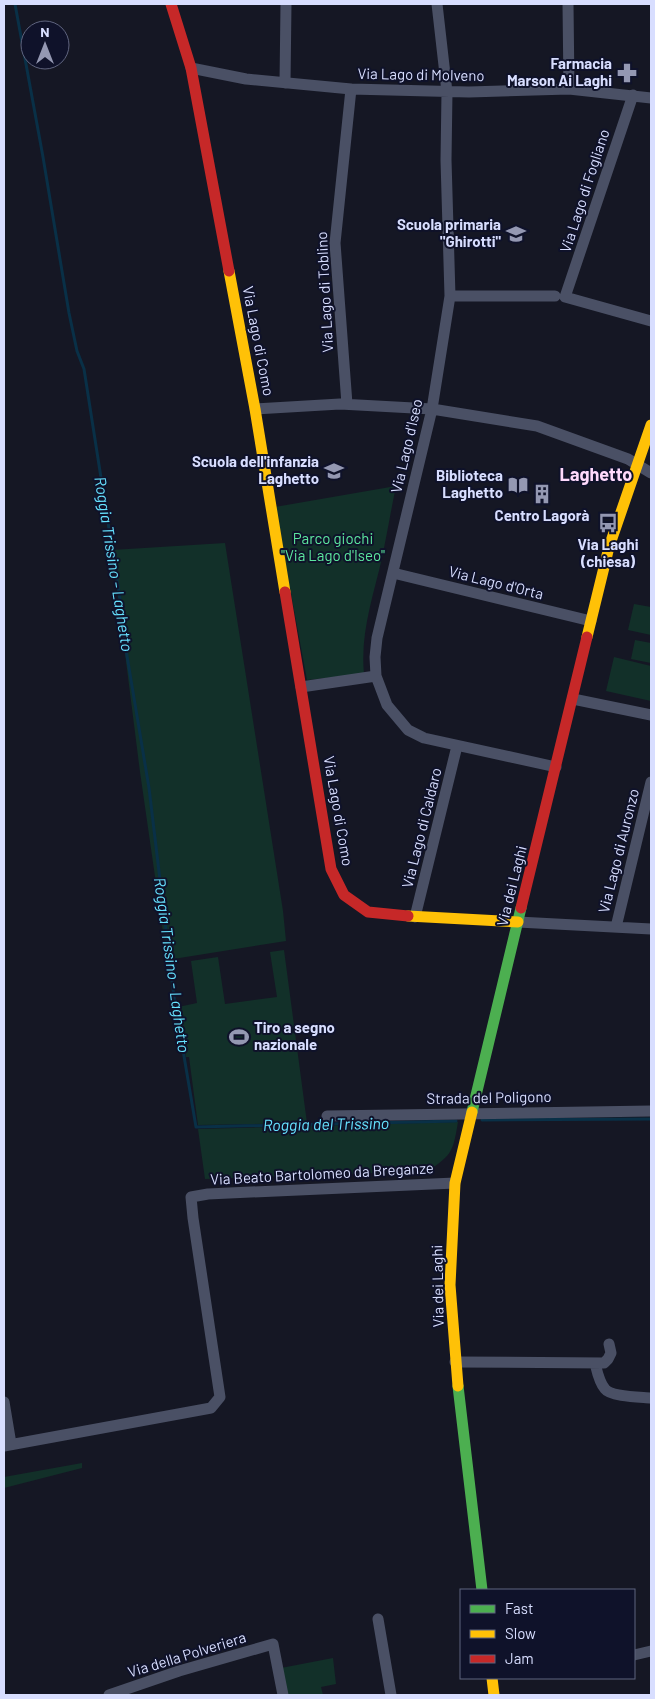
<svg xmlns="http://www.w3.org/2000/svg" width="655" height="1699" viewBox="0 0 655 1699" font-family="Barlow,sans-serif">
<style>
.green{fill:#123029}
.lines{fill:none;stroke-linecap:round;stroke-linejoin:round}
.stream{stroke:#093047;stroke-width:3}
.street{stroke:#4a5065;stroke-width:11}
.fast{stroke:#4caf50;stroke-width:11}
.slow{stroke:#ffc107;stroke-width:11}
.jam{stroke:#c62828;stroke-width:11}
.labels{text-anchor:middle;stroke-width:4;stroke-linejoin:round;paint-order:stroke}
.poi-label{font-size:15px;font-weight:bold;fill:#d8deff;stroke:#0f122a;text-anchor:end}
.street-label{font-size:15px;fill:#d8deff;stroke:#0f122a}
.park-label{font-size:15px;fill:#5ce79e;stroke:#0f122a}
.water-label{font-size:16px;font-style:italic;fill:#66e2ff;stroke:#0f122a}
.quarter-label{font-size:18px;font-weight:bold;fill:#ffdafc;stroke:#0f122a}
</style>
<rect width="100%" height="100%" fill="#151724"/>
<path class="green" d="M396,486C391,510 387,534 382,558C373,597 360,633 364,674L307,680L275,507Z
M225,543L283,911L286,941L167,960L140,772L112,550Z
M634,604L651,607V635L628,630Z
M635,640L651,643V663L631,659Z
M614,657L651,666V701L606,691Z
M284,950L307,1123L198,1125L189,1057H186L178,1007L197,1003L191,961L218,957L225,1004L277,997L270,952Z
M458,1122C453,1151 453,1154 428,1171L205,1179L198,1129Z
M82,1463V1468L4,1488V1477Z
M333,1658L336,1684L321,1687L323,1695H287L281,1668Z"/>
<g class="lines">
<path class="stream" d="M15,4L43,157L69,313L77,351L84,369L122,612L125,644L149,788L174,997L196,1127L456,1121
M482,1120L651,1119"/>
<path class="street" d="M437,4L447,92L446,160L450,296L432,409L377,638L375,657L376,676L387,705L408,730L424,738L556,767
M568,4L569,89
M191,68L246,79L351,89L469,92L569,89L651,98
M285,83L286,4
M633,95L565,297L651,321
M450,296H555
M347,404L335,243L351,89
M255,409L340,404L432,409L537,426L628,459L651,473
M393,573L591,621
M301,687L376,676
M573,699L651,715
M415,917L457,746
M518,922L651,929
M616,927L651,782
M327,1116L651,1111
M455,1362L604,1363L608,1359L611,1353L609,1344
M595,1363C597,1371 599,1382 605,1389C611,1397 641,1397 651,1398
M4,1402L11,1444
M4,1446L211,1408L220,1397L193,1218L191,1197L208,1194L455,1183
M378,1619L391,1695
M634,1655L651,1651
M109,1695L179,1671L273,1644L283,1695"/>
<path class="fast" d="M472,1112L521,908
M458,1386L482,1590"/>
<path class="slow" d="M229,271L255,409L285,592
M587,637L609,547L651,425
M408,916L518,922
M458,1386L450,1285L455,1183L472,1112
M492,1678L494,1695"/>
<path class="jam" d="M171,4L191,68L229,271
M285,592L331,869L344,895L368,912L408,916
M521,908L587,637"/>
</g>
<defs>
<symbol id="pharmacy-bare" viewBox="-9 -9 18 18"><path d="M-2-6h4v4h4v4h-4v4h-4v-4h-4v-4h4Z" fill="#9498b2" stroke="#0f122a" stroke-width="2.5" paint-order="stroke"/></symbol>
<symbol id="school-bare" viewBox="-9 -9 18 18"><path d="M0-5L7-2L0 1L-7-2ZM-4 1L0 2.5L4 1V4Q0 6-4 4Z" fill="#9498b2" stroke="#0f122a" stroke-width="2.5" paint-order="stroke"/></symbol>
<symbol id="library-bare" viewBox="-9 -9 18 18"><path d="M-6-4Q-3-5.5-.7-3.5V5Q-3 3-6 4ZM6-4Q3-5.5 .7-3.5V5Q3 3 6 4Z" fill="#9498b2" stroke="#0f122a" stroke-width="2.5" paint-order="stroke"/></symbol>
<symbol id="building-bare" viewBox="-9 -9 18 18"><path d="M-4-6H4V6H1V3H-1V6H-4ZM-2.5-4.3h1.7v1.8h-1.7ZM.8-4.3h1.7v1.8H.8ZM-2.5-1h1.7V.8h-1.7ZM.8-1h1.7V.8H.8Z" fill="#9498b2" stroke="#0f122a" stroke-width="2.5" paint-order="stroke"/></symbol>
<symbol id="bus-bare" viewBox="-9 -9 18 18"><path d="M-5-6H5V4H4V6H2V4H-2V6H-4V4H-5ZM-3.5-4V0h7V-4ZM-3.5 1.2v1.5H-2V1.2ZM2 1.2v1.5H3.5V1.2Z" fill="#9498b2" stroke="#0f122a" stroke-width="2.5" paint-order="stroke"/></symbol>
<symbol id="stadium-bare" viewBox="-9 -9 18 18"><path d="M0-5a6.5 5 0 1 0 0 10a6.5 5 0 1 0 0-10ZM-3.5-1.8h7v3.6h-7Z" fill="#9498b2" stroke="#0f122a" stroke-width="2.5" paint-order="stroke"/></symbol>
</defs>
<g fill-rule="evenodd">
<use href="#pharmacy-bare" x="613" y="59" width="28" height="28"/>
<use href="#school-bare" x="502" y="220" width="28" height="28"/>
<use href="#school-bare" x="320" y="457" width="28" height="28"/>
<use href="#library-bare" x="504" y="471" width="28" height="28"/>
<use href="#building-bare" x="528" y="480" width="28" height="28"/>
<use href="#bus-bare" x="594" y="509" width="28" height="28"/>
<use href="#stadium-bare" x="225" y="1023" width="28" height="28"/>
</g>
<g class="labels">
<g class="poi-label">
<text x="612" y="69">Farmacia<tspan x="612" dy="17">Marson Ai Laghi</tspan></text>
<text x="501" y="230">Scuola primaria<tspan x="501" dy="17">"Ghirotti"</tspan></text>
<text x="319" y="467">Scuola dell'infanzia<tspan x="319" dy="17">Laghetto</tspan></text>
<text x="503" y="481">Biblioteca<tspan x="503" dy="17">Laghetto</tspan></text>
<text x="542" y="521" text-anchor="middle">Centro Lagorà</text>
<text x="608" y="550" text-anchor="middle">Via Laghi<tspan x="608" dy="17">(chiesa)</tspan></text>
<text x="254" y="1033" text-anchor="start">Tiro a segno<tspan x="254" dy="17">nazionale</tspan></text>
</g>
<g class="street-label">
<text transform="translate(421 75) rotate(1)" y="5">Via Lago di Molveno</text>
<text transform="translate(585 191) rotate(-72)" y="5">Via Lago di Fogliano</text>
<text transform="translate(325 292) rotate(-93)" y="5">Via Lago di Toblino</text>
<text transform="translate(258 341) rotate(79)" y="5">Via Lago di Como</text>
<text transform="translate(407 446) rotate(-77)" y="5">Via Lago d'Iseo</text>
<text transform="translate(496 583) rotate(14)" y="5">Via Lago d'Orta</text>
<text transform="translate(338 811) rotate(80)" y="5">Via Lago di Como</text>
<text transform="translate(422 828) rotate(-76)" y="5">Via Lago di Caldaro</text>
<text transform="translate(619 851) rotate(-76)" y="5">Via Lago di Auronzo</text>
<text transform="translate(512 886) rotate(-76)" y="5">Via dei Laghi</text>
<text transform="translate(489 1098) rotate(-1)" y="5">Strada del Poligono</text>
<text transform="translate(322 1174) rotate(-3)" y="5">Via Beato Bartolomeo da Breganze</text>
<text transform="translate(438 1286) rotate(-91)" y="5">Via dei Laghi</text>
<text transform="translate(187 1655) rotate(-17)" y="5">Via della Polveriera</text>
</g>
<g class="park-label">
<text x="333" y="544">Parco giochi<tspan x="333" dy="17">"Via Lago d'Iseo"</tspan></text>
</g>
<g class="water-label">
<text transform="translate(114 564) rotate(81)" y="6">Roggia Trissino - Laghetto</text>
<text transform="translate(172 965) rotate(82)" y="6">Roggia Trissino - Laghetto</text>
<text transform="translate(326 1124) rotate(-1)" y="6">Roggia del Trissino</text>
</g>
<g class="quarter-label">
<text x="596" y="481">Laghetto</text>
</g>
</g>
<rect width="655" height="1699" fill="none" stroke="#d8deff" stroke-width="10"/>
<rect x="460" y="1589" width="175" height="90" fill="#0f122a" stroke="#5f647f"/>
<rect x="470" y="1605" width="25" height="8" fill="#4caf50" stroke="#5f647f"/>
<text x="505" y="1614" font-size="15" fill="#d8deff">Fast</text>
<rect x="470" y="1630" width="25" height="8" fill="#ffc107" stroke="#5f647f"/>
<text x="505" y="1639" font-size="15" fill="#d8deff">Slow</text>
<rect x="470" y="1655" width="25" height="8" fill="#c62828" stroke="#5f647f"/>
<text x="505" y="1664" font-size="15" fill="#d8deff">Jam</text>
<g transform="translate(45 45)"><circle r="24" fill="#0f122a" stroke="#5f647f"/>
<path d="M0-4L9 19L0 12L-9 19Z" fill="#9498b2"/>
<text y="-8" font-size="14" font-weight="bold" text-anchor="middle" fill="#d8deff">N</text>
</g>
</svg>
